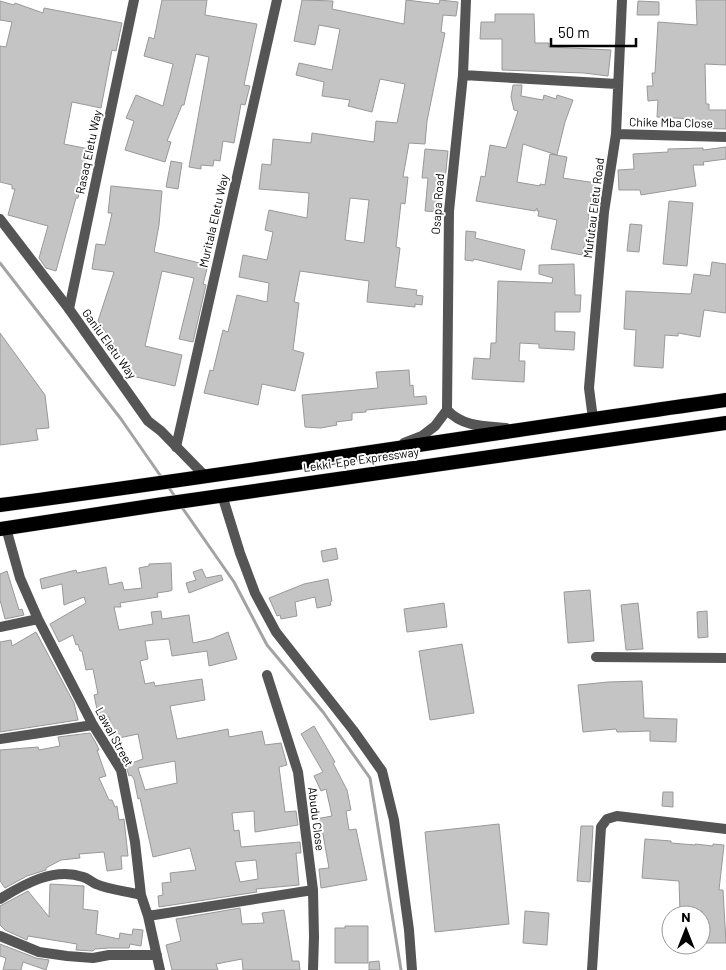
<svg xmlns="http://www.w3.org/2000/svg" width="726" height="970" viewBox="0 0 726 970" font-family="Barlow,sans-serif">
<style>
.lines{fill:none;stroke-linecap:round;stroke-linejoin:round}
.stream{stroke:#a3a3a3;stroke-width:3}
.building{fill:#c4c4c4;stroke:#999;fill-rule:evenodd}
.trunk-casing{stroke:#dbdbdb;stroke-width:15}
.minor{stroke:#555;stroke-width:10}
.tertiary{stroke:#555;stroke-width:10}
.trunk{stroke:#000;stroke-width:14}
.labels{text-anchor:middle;stroke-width:4;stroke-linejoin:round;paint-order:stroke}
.street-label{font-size:12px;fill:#000;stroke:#fff}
</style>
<rect width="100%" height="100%" fill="#fff"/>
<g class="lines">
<path class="stream" d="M0,263L121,419L162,478
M167,485L176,498
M181,506L234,582L267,645L323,712L370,778L401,970"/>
</g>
<path class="building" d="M162,0H207L205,15L257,24L244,85L250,86L245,105L241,104L234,143L223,141L220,161L214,160L213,166L201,165V169L189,167L209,57L196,54L184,105H182L167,141L171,142L165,162L125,150L134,121L126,118L136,95L163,106L173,64L144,56L149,37L154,39Z
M302,0L333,1L332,9L404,24L406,0L439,4L440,0L458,2L456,16L443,15L441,32L445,33L427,121L425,144L409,143L403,177H408L405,204L401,203L396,247L400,248L395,287L417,290L416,295L423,296L422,305L415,304V307L367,302L369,281L300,271L294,302L299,303L293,350L304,353L295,391L262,384L258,405L204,393L210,370L213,371L223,330L228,332L237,295L267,302L269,283L239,277L243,255L267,260L273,232L265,230L269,210L307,218L309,193L259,189L262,164L271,165L273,139L311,143L312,133L374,142L376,121L397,123L405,84L380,79L372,112L348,106L350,100L322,96L324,82L296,75L299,63L332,70L340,29L319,25L315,45L294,41ZM350,198L369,200L364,243L345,240Z
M696,0H726V65L705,64L706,104H709V110H726V129L694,128V119L657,117L658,100L648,101L647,86H653L652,73H655L658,22L697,25Z
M0,1L14,5L15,3L43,13L44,8L122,23L116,51L112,50L101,108L72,102L64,144L89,149L78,198H76L56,271L46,268L39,258L48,226L8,215L15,189H12V185L0,182V46L6,47L12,22L0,20Z
M638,1L659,2V15H637Z
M495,14H534L535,43H549V47L611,50L608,76L584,73L502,70V39H480L481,22H495Z
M513,85H522L521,96L543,100L544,95L556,99L557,95L573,100L565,122L557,155L523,144L517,182L540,186V184L545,185L550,154L567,157L563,178L596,183L595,192L593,191L588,215H589L587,234H594L593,246H584L582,255L551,249L557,220L538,216L539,211H537V208L535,211L476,201L481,176L485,177L490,145L506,148L518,111L514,110L511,97Z
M726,147V159L703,162L704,165H693L696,186L641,195L640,190H619L618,170L634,169L633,154L668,152V149L703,148V150Z
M425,149L448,151L445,180H443L439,212L425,211L428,178H422Z
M171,161L182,163L178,189L166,187Z
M111,186L162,191L159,225L154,252L208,265L203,284L206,285L193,342L179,339L194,278L162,271L145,346L182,355L175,386L132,376L133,372L98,321L114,272L92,269L96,244L105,245L112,213H108Z
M669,201L693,203L687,266L663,264Z
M630,224L642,225L639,252L627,251Z
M466,231L476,232L475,238L525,250L521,270L474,259L473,261L465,260Z
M712,262L726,264V313L704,310L700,337L678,333V336L665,335L663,368L634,366L636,330L624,329L626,291L691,294L694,274L710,276Z
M574,264L575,295H581L580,312H555V331L575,332L574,350L539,348V344L520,343L519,361H525L524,382L472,379L474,358L490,359L491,343H496L498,281L552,283L553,278L539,274V265Z
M0,333L45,395L49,428L36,429L38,440L0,445Z
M409,370L410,386L413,385L414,397L426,396L427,404L366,410V412L352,413V420L336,422L337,425L321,428L305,427L302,395L378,388L376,372Z
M336,548L338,559L323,562L321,551Z
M171,563L172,590L170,591L157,593L158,597L120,603L121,607H114L119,630L153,624L151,612L161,611L162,619L189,615L193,643L211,639L228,632L237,659L209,666L207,651L172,656L169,639L145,641L148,659L140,661L145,684L154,682L155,686L202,679L205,700L170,706L177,739L228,729L229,737L262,731L265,745L281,743L287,765L279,767L285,812L296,811L298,825L255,832L254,811L232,813L234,831L239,830L241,847L300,842L301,853H296L299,885L256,889L257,892L159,907L158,896L163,895L162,883L171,882L170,873L196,870L190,848L153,857L140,798L138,799L134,779L131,775L129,776L126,765L143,759L138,734L114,739L109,717L99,719L94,695L98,694L93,669L86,670L82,651H80L78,644L76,645L73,635L59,642L50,624L86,603L84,597L64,605L62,584L42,589L40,579L76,570L77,573L106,567L109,585L122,582L124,590L142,588L139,568L149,566V564ZM175,761L177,783L145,790L138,768ZM256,860L258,879L240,882L235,862Z
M202,569L206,578L221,575L223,580L189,593L186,583L196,580L193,572Z
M7,571L19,610L22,609L24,615L5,619L0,600V574Z
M328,579L332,601L330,602L331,605L317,608L315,597L295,602L297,616L281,619L280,615L277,616L269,598L304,584Z
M590,590L594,641L568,643L564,592Z
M444,603L447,627L407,632L404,609Z
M638,603L643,649L626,650L621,605Z
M707,611L708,637L698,638L697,612Z
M36,632L74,703L78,720L0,732V642L11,640L12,646Z
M462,644L474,713L430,720L419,651Z
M642,681L644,718L677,719L676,742L650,741V731L617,732L616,729L583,732L578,685L608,682Z
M314,726L335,762L333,763L347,790L351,810L346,811L349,830L356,829L367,880L321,888L319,869L329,868L322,829L318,830L316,819L332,816L326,789L321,791L314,776L323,772L301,734Z
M90,733L97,745L99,750H97L106,776L99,778L109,800H112L115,807L117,806L119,820L124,819L128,856H121L122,869L107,871L104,852L79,854L80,858L61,860L46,868V870L27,876L5,888L0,881V750L38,747L39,750L60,746L58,737Z
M663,792H673V807L662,806Z
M499,824L509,924L435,932L425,832Z
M581,826H593L590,882L577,881Z
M645,839L671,841V843L695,845V844L713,846V844L724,845L719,890H723L726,943H702V911L680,912L679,881L642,878Z
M50,884L84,886L83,909L98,911L96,934L119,939L120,933L132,935L133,929L143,930L141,946L130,944L129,948H109L95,949L93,951L76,950L77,944L28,936L27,940L5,930L0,925V906L28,891L49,917Z
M240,908L242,924L264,923L262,913L284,910L292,959V961H299L300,970H243L242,959L216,964L218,970H172L166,945L181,941L176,919Z
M525,911L549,913L547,945L523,943Z
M345,926H368V963H335V928H345Z
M0,944L36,958L49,960L46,970L23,962L21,970H3L6,958L0,956Z
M379,961L380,970H369V962Z"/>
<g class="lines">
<defs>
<path id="trunk" d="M0,505C242,473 484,434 726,400
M0,529L157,505L726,423"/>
</defs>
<use href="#trunk" class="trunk-casing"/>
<path class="minor" d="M463,75L617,84
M616,134L726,137
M69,309L134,0
M447,410L449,211L463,75L466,0
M447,410C463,427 484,426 506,428
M593,419L589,388L604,212L616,134L622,0
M404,443L422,436L435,426L447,410
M176,447L277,0
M222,495L240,553L255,593L276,632L353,730L382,771L394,820L409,930L412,970
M6,528L20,578L38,619L93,725L121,770L135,842L141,895L148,916L160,970
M0,627L38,619
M596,657L726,658
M267,675L298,772L313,890L314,937L313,970
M0,739L93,725
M0,899C24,884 54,867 83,877C88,878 91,882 96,884C110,890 126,891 141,895
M148,916L313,890
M0,936L39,952L67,956L93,958L109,955H157
M592,970L601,827L607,819L617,816L726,829"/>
<path class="tertiary" d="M0,219L69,309L148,421L161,431L205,476"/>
<use href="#trunk" class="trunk"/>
</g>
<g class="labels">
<g class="street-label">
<text transform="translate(671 123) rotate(1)" y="4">Chike Mba Close</text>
<text transform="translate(89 152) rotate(-78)" y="4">Rasaq Eletu Way</text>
<text transform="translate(438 204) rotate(-86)" y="4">Osapa Road</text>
<text transform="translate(594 208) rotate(-83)" y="4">Mufutau Eletu Road</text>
<text transform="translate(214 221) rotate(-77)" y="4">Muritala Eletu Way</text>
<text transform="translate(109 344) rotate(54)" y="4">Ganiu Eletu Way</text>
<text transform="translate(361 460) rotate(-8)" y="4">Lekki-Epe Expressway</text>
<text transform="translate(114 737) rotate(61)" y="4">Lawal Street</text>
<text transform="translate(316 819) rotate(83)" y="4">Abudu Close</text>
</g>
</g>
<g transform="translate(686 930)"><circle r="24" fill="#ffffff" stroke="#999999"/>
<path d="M0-4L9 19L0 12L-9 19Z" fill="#000000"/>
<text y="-8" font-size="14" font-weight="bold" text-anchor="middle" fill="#000000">N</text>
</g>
<path d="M551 38v8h85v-8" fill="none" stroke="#000000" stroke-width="2.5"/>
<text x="558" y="38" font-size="15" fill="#000000" stroke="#ffffff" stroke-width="4" paint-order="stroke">50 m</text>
</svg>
